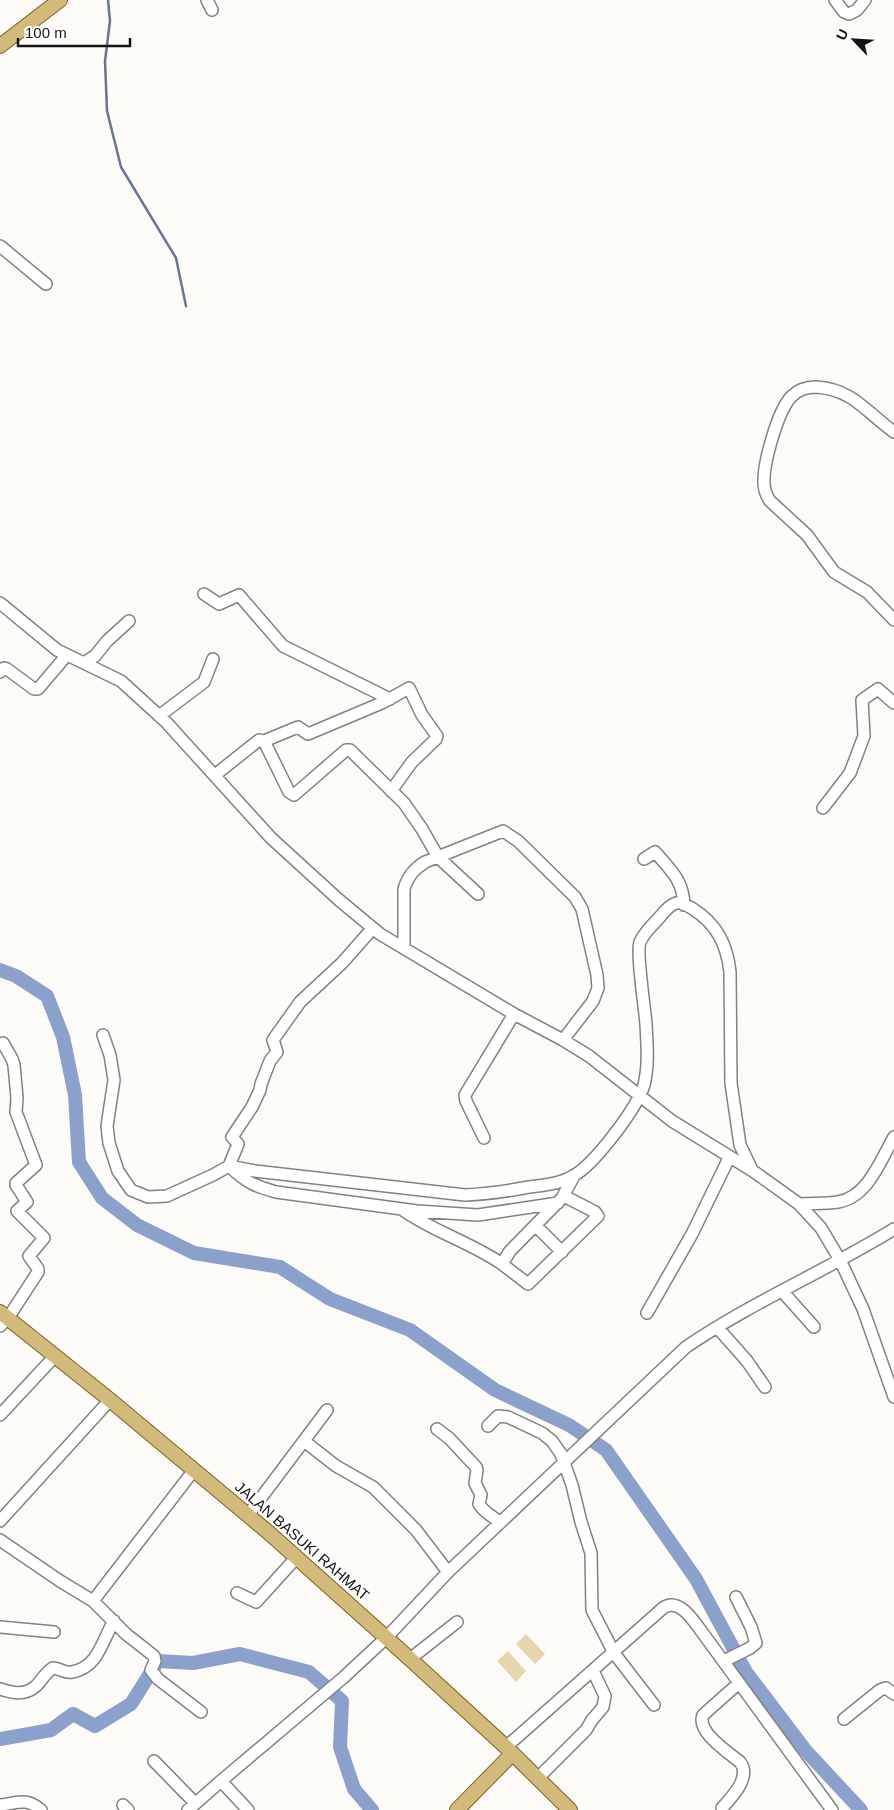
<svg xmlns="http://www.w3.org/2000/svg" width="894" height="1810" viewBox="0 0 894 1810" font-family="Helvetica,sans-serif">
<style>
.green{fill:#e6d5ae}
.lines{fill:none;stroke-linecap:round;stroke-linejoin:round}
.stream{stroke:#687694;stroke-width:2.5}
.river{stroke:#8ba0cb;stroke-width:14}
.minor-casing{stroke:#83827f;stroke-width:14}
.major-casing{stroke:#7c621d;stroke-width:16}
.minor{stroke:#fff;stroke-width:11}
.major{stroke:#d1ba7b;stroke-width:14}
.labels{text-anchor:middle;stroke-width:4;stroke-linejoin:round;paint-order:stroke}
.street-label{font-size:15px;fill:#151413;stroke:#fff}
</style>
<rect width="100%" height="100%" fill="#fdfbf8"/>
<path class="green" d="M526,1634L545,1654L535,1664L516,1644Z
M508,1651L526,1671L516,1682L497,1661Z"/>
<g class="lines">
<path class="stream" d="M108,0L110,21L105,61L107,111L121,167L176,258L186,306"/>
<path class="river" d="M0,970L16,976L47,996L63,1037L75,1095L79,1162L102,1198L137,1225L194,1253L280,1267L330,1299L410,1330L495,1390L569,1425L606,1450L696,1579L746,1672L806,1751L861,1810
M0,1739L51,1730L73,1714L95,1726L131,1704L158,1661L193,1663L240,1654L309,1672L342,1701L340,1747L354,1789L372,1810"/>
<defs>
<path id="minor" d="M207,0L212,10
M835,0L844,12L849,14L857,10L865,0
M0,246L46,284
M894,432C867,413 853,389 816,387C807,387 798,390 792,396C778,409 763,464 764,483C764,490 766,495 770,501L807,535L834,572L867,592L894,620
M204,594L219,604L239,595L283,646L390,699
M0,603L57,650L121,681L166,722L271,838L339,900L380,934L514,1014L563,1040L589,1056L672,1121L753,1171L799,1204L821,1228L840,1260L863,1309L894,1397
M84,663L95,656L107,641L129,621
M0,672L4,668L7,669L34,689H38L66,656
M159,716L204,682L213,659
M264,741L298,727L308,734L384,702L409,688L422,715L437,736L436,739L412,762L391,791
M215,775L259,740L264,741L289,792L294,795L346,750H350L404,803L422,829L438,857L478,894
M823,808L850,773L864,736L862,700L878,689L894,703
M644,859L655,852L657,854C671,871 683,880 684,905
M373,928L342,963L300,1002L273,1040L277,1052L270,1061L261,1084L260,1090L252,1107L232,1137L238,1144L229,1166C246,1182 254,1186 276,1192L417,1211L478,1215L558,1203
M404,948V889C408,876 414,869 425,862L503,831L518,841L575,897L582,909L597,975L598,988L593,1001L563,1040
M103,1035L110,1055L114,1080L107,1126L109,1143L118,1171L131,1190L148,1197L167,1196L213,1175L229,1166L255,1171L465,1195C487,1194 508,1191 529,1187C544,1185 560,1184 573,1176C594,1165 637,1108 644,1085C649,1065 647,1044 646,1024C645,1010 636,951 640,942C644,933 652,925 659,918C663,913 669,905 676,903C682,902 688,906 693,909C717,924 727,945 730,972L731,1083L740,1145L752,1170
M484,1138L466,1101L465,1095L514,1014
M564,1196L595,1212L598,1216L528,1284L502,1264L510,1251L562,1198L574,1176
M799,1204C812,1203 825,1204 838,1202C868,1197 880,1161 894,1137
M403,1210C434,1232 470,1242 502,1264
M536,1226L562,1252
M782,1291L814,1327
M647,1313L692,1234L729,1158
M0,1326L8,1318L38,1272V1269L29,1256L44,1238L17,1211L27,1202L16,1185V1183L36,1165L16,1112L17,1098L14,1065L12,1059L3,1043
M717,1327L747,1361L765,1387
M0,1415L55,1356
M488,1426L498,1416L508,1417L542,1433L552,1441L561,1454L572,1485L581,1522L591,1553L592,1610L614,1653L654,1705
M437,1429L449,1438L476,1467L477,1470L475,1483L481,1495L479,1504C485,1514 492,1515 500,1523
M304,1441L336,1466L373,1487L416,1530L448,1572
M248,1515L327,1410
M0,1521L110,1400
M0,1540L60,1581L93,1601L126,1634L154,1656L155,1661L151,1670L158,1679L201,1712
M237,1593L256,1602L296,1558
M93,1601L194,1470
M0,1627L54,1632
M410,1659L457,1622
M724,1661L750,1648L756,1643L751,1627L736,1597
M0,1689C12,1693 25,1696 36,1686C42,1680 45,1673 53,1668C60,1668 65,1674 72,1672C99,1667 102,1640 114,1621
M844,1719L880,1690L886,1688L894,1694
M506,1747L663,1608C678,1598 691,1617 699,1628L832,1810
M154,1761L195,1803
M537,1779L586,1730L592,1720L603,1707L605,1696L593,1671
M221,1781L248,1810
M0,1805C18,1803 26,1797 41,1810
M123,1805L128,1810
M722,1808C731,1798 752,1777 740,1762C728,1752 696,1732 703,1715L739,1683
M188,1810L221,1781L344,1677L387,1637L448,1572L686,1347C752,1302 826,1271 894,1229"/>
<path id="major" d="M0,46L60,0
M0,1312L110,1400L268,1532L410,1659L506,1747L570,1810
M457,1810L512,1754"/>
</defs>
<use href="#minor" class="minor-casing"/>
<use href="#major" class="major-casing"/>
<use href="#minor" class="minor"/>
<use href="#major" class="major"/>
</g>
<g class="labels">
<g class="street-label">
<text transform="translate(302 1541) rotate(41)" y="5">JALAN BASUKI RAHMAT</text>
</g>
</g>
<g transform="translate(854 40) rotate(295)" stroke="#ffffff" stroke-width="4" paint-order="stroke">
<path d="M0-4L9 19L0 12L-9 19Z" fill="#151413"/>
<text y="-8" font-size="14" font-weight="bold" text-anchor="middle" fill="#151413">U</text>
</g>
<path d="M18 38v8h112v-8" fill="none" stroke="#151413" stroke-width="2.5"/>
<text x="25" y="38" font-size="15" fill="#151413" stroke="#ffffff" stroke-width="4" paint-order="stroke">100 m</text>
</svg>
